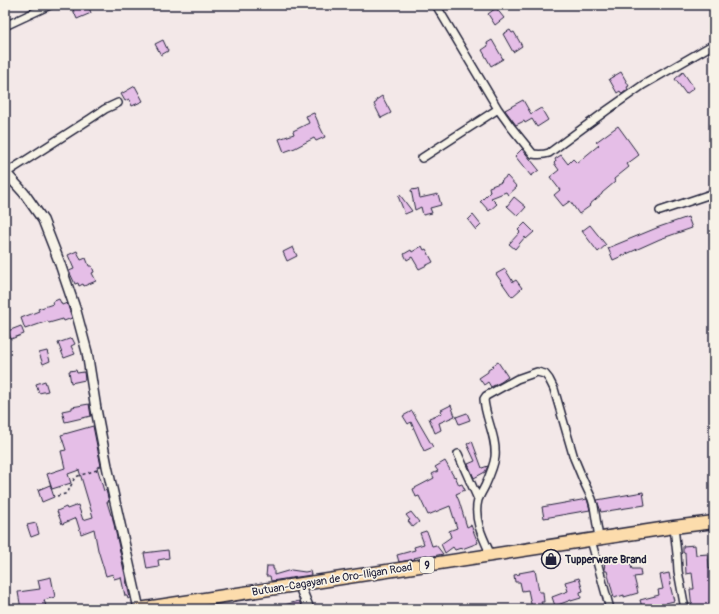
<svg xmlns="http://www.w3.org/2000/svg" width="719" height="614" viewBox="0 0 719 614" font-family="Pangolin,sans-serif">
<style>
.building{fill:#e5bee7;stroke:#22223b}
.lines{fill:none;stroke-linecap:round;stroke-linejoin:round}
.minor-casing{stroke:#22223b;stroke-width:10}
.tertiary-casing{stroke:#22223b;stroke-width:12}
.trunk-casing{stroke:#22223b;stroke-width:15}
.path{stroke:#22223b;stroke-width:1.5;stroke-dasharray:3 3;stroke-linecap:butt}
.minor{stroke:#f7f3e8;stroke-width:7}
.tertiary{stroke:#f7f3e8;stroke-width:9}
.trunk{stroke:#fcdcac;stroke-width:12}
.labels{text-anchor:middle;stroke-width:3.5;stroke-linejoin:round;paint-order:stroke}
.shield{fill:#f7f3e8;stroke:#62616f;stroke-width:1}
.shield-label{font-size:10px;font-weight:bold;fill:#22223b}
.poi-label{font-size:11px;font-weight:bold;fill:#22223b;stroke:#f7f3e8;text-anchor:start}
.street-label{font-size:11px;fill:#22223b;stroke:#f7f3e8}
</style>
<rect width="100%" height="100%" fill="#f3e8e8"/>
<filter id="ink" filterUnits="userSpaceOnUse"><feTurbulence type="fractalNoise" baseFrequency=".025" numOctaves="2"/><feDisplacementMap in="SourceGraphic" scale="8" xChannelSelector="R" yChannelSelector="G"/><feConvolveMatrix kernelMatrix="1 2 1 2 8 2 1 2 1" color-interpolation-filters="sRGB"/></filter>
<g filter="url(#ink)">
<path class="building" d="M71,5H88L91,13L77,19Z
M496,8L504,18L495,25L488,14Z
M510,30L512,33L514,32L522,46L513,52L503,34Z
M163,40L168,51L161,55L155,44Z
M492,40L503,59L491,66L482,50L488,46L487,43Z
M621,72L629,86L627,87L628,89L622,94L620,91L617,93L609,79Z
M683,72L694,88L686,94L675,79Z
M135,86L143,101L132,106L129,99L125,101L121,94Z
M382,96L391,113L381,118L374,104L377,102L376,100Z
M523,100L531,114L541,108L548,120L537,127L532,119L525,123L524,121L516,125L505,110Z
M314,113L318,122V123L325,137L316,141L314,138L295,148L284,152L279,139L294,134L293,131L309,123L306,116Z
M618,126L639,155L627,164L629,167L614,179L615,182L602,193V194L589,205L590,206L579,214L570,201L563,206L554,195L560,190L550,177L559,170L554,163L556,161L555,159L561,155L568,164L573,159L577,163L599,145L596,142Z
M522,149L539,170L531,176L515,156Z
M507,176L517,187L508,195L506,192L491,198L497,204L489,211L481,202H480L490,192L489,187L502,182L501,181Z
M418,189L420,198L438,194L441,205L430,208L432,213L423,215L421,207L415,210L411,190Z
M400,195L412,211L405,214L398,196Z
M514,197L526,207L518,216L507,206Z
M473,215L481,225L476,230L468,220Z
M688,217L692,228L660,239L613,260L608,248L659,227Z
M525,223L534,232L526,239L525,237L515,249L509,244L520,232L518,230Z
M590,225L606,245L598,252L582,231Z
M422,246L424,250L426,249L433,262L419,269L412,257L407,260L404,254L411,250L412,252Z
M293,247L297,256L287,261L283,252Z
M77,251L81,260L86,258L89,266H92L94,272L92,273L96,281L84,286L83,284L79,286L78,283L75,284L69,271L74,269L68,255Z
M505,269L513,282L516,280L522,288L512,297L496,274Z
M59,299L62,305L67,303L72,318L64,321L63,319L49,323L48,321L25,329L21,318L39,311L38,309L53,304L52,302Z
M21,326L24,334L11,339L8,331Z
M72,338L75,344L71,346L75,354L64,358L58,343Z
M47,351L50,361L43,364L39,353Z
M498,362L508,377L501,382L491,387L488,382L484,385L479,378L488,372V370L493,367L492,366Z
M76,370L77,373L84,372L85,380L71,383L69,371Z
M45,381L48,391L39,393L36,384Z
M89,404L91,416L65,422L62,411L72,409V407Z
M451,405L455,416L439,423L441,430L435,433L429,418L442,413L441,410Z
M412,411L433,447L424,451L411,422L408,424L403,416Z
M467,413L470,420L459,424L456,417Z
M93,426L101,466L97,467L104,491L106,490L109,502H107L111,515H112L130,598L128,599L127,596H125L121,577L114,579L113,574L106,576L98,550L94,529L81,534L76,518L62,524L57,511L66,507L67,509L78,505L83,520L93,517L79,470L68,474L71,483L52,489L47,474L65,468L61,451L66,450L61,435Z
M472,441L482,468L488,466L485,472L474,478L468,464L475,461L467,444Z
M445,461L454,477L455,476L459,485L462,484L465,490L456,494L459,501L467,527L471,525L478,543L462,549L461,548L455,550L453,547L445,553L441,544L451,537L449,531L457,528L450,506L428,515L419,496L416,497L413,489L434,478L432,474L438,471L435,467Z
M50,485L54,497L42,502L38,490Z
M643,492L645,505L601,512L597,500Z
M587,499L590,510L544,518L542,507Z
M411,512L419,522L413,527L408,521L410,520L406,515Z
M36,523L39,534L31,537L27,525Z
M426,531L428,534L432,546L436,545L443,554L428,557L427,555L414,558L415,559L399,562L397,555L415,550L414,547L424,544L420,533Z
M695,545L696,555L708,554L709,569L714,568V606H712V609H692L690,589H694L692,573L686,574L685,552L683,553V546Z
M168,550L169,558L158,560L159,567L147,569L144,553Z
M628,557L632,569H640L641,576L634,577L638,593L624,597V595L614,598L607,571H605L604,559Z
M267,566H273V569H274V575L291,570L305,572L310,571L311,575L271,581L270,576H266Z
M535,570L539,592H543L544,602H541L544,609H534L531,604L528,590L522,591L520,582H515L514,575L520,574L519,573Z
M669,573L671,584L670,585L674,601L666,603L668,609H655L653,604L642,607L640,600L659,595L658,590L663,589L660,575Z
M51,577L55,597L44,600L47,609H21L18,592L40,589L38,580Z
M579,578L583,591L580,592L581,598L571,601V600L555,606L552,597L568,591L565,582Z
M299,601L303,609H278L277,607Z"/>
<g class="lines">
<defs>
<path id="minor" d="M436,5L498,109L511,127L533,154C539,155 543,155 549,153L606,111L643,85L714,44
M5,26L50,5
M422,158L498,109
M6,173L90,119L105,109L118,103
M660,211L714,193
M458,454L478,499
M674,527L677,554L678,571L685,609
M591,540L610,609
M491,555C483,538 473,519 478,500C480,495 483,490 485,486C489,477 494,466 495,457C497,437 485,418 484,399L486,396L517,379L537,372L545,374L549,379L554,389L574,458L584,482L592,499L594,506L599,538"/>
<path id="tertiary" d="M5,172L24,193L43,220L59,261L76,311L87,352L96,409L107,466L139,609
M299,584L309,609"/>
<path id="trunk" d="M139,609L674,527L714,522"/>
</defs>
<use href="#minor" class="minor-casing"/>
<use href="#tertiary" class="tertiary-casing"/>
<use href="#trunk" class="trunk-casing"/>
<path class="path" d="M57,496L65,494L68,492L74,479L78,476L100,469"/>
<use href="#minor" class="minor"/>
<use href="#tertiary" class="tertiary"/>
<use href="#trunk" class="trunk"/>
</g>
</g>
<defs>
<symbol id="shop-ring" viewBox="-11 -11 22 22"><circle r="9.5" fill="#f7f3e8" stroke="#22223b" stroke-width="1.5"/><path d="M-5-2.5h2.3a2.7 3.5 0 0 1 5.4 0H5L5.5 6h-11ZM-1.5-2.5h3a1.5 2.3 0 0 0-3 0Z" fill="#22223b"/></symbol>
</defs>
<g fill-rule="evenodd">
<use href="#shop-ring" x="540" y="548" width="22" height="22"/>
</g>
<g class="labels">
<rect class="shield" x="420" y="557" width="14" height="16" rx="3"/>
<g class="shield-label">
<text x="427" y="569">9</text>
</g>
<g class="poi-label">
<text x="565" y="563">Tupperware Brand</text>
</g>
<g class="street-label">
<text transform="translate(332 579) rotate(-9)" y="4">Butuan-Cagayan de Oro-Iligan Road</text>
</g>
</g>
<rect width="719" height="614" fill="none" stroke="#f7f3e8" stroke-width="20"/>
<rect x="10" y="10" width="699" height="594" fill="none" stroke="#22223b" stroke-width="1.5" filter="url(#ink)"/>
</svg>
